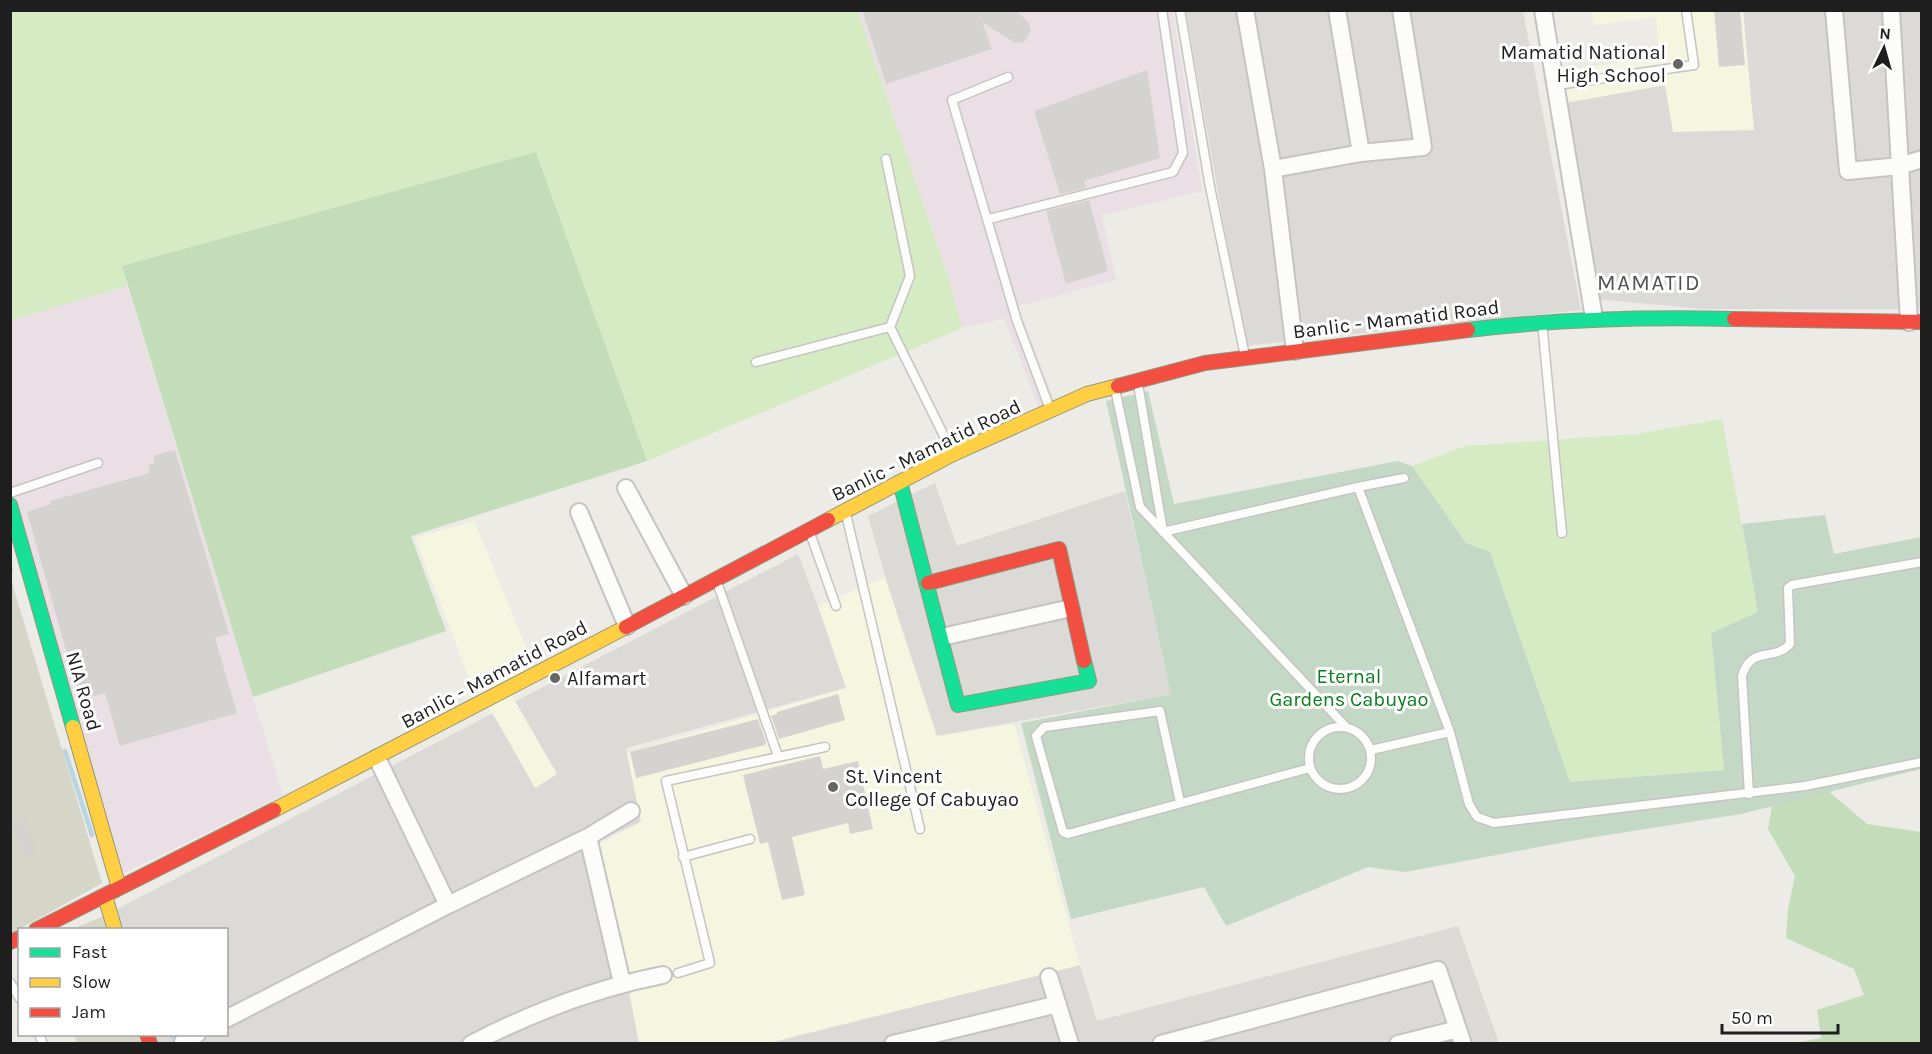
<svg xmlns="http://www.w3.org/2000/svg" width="1932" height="1054" viewBox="0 0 1932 1054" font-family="Karla,sans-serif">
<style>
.residential{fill:#dbdad7}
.industrial{fill:#eadfe4}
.education{fill:#f5f6e0}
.construction{fill:#d5d6c7}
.grass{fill:#d5ebc3}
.forest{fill:#c3dcba}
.cemetery{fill:#c4d8c6}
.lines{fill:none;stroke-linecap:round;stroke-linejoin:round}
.stream{stroke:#b8d5e0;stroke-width:4.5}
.building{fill:#d4d3cf}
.lane-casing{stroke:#c5c4c2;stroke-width:11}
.street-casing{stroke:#c5c4c2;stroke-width:20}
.fast-casing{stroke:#92967e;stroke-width:16}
.slow-casing{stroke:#92967e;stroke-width:16}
.jam-casing{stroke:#92967e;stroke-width:16}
.lane{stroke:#fcfcfb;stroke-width:8}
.street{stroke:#fcfcfb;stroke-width:16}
.fast{stroke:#16e098;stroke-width:14}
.slow{stroke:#ffcf43;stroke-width:14}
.jam{stroke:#f24e42;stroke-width:14}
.poi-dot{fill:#666664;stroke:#fff;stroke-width:2}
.labels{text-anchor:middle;stroke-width:6;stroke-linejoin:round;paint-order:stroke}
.poi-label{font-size:20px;fill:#1e1e1e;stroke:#fff;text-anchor:start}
.street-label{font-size:20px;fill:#1e1e1e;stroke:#fff}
.park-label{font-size:20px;fill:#087f1c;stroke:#fff}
.quarter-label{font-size:22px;letter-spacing:1.5px;fill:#515151;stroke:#fff}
</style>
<rect width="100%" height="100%" fill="#ecebe6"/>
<path class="residential" d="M1186,11H1523L1581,310L1245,346Z
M1743,11H1921V309H1703L1595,299L1565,103L1665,85L1753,130Z
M935,483L957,546L1125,491L1171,694L931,737L868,516Z
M798,554L849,687L626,748L642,821L599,841L626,967L697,1043H140L137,1035L226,1034V930L105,929L102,917Z
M1458,926L1499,1043L766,1044L1080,965L1097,1021Z"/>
<path class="industrial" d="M857,11H1173L1202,191L1102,215L1116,280L1018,306L1055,403L1039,408L1004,318L962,328L949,279Z
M127,286L283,795L122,874L11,496V320Z"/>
<path class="education" d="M1592,11H1743L1754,130L1673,132L1665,85L1565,103L1559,72L1659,56L1656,17L1594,25Z
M474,521L536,671L507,687L557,774L535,788L496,719L473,688L415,538Z
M885,577L937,736L1014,724L1080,965L767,1043H639L600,844L641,822L627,753L846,688L818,606Z"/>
<path class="construction" d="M10,576L102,883L11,934L10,933Z
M102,917L105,930H70Z
M74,1035H137L140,1043H77Z"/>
<path class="grass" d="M857,10L949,279L962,328L647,461L536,152L123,266L127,286L11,320V11Z
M1722,419L1758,612L1711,633L1724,770L1570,782L1490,552L1466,543L1412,466L1465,446L1637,434Z"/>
<path class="forest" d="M536,152L647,461L411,536L446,631L253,697L122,266Z
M1799,766L1867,824L1921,832V1043H1796L1821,1038L1817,1010L1864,995L1854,969L1786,938L1788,909L1795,876L1768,829L1774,795Z"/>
<path class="cemetery" d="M1148,391L1174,504L1398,461L1412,466L1466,543L1490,552L1570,782L1724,770L1711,633L1758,612L1742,524L1825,515L1834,554L1921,537V769L1741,814L1582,839L1405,872L1368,867L1226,926L1204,887L1071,919L1021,723L1171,694L1106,401Z"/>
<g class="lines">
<path class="stream" d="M10,570H11
M65,751L92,835
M172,1034L176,1044"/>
</g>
<path class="building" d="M862,10H1016L1028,22L1031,30L1024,42L1015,43L982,22L992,49L886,84Z
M1714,10H1740L1745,65L1719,67Z
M1147,70L1160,158L1084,181L1086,188L1060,194L1034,111Z
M1089,200L1108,271L1066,284L1046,211Z
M175,450L229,634L215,638L237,713L120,746L105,693L80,700L27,512L51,504L50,501L150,473L148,465L155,463L153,456Z
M838,694L845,720L779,739L771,716L777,714V712Z
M758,719L766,742L765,745L636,778L630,752Z
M820,756L823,769L858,761L873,829L850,834L848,823L792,837L805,895L782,900L768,842L760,844L743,775Z
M26,819L36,852L22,856L12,823Z"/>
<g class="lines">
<defs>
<path id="lane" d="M1180,10L1210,187L1245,356
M1008,77L952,100L1017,321L1050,409
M1557,85L1694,65L1686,10
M886,159L910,276L890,327
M989,219L1173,172L1183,153L1162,10
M1542,322L1562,533
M756,362L890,327L952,452
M1138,384L1163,531
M1115,389L1140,507L1346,727
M1358,487L1404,478
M10,493L98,463
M846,514L920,829
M1163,532L1358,487L1450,732L1371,750
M810,533L836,606
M717,582L778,756
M1309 758a31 31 0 1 1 62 0a31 31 0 1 1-62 0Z
M1450,732L1469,804L1477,817L1494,823L1805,786L1922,762
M1749,794L1742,676C1751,645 1774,662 1790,644L1788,588L1792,585L1922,562
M1180,802L1160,711L1044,727L1036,736L1063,832L1068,834L1310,768
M683,857L750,839
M678,973L710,963L666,781L825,747
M10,982L20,999
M39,1034L43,1044"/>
<path id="street" d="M1245,10L1273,169L1295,351
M1337,10L1361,153
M1543,10L1594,318
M1834,10L1848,171L1900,166L1922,159
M1891,10L1909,322
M1273,169L1361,153L1423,147L1401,10
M626,488L684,596
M579,512L627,626
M942,637L1071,608
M377,758L448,905
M588,837L622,983
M1049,977L1070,1044
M226,1019L448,905L588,837L631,811
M183,1042L197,1034
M471,1044C531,1013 596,988 663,975
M893,1044L1058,1004
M1161,1044L1438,970L1463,1044
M1398,1044L1458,1029"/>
<path id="fast" d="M1468,330C1557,319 1644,317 1734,319
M900,482L958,705L1089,681L1084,661
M10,505L73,727"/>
<path id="slow" d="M828,520L953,454L1087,394L1118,386
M73,727L119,888
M274,810L626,627
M105,896L115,930"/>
<path id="jam" d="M1734,319L1922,322
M1118,386L1205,363L1468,330
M928,583L1059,549L1084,661
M626,627L828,520
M36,930L274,810
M10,942L20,938
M147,1034L150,1044"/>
</defs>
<use href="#lane" class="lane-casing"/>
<use href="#street" class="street-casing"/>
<use href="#fast" class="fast-casing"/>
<use href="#slow" class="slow-casing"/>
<use href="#jam" class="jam-casing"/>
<use href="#lane" class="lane"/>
<use href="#street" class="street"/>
<use href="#fast" class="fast"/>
<use href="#slow" class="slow"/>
<use href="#jam" class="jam"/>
</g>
<g class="poi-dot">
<circle cx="1678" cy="64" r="6"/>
<circle cx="555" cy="678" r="6"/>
<circle cx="833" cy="787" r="6"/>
</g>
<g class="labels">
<g class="poi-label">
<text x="1666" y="59" text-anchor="end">Mamatid National<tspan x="1666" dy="23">High School</tspan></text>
<text x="567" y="685">Alfamart</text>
<text x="845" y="783">St. Vincent<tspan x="845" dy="23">College Of Cabuyao</tspan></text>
</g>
<g class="street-label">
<text transform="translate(1396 319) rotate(-7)" y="7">Banlic - Mamatid Road</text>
<text transform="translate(926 450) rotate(-26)" y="7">Banlic - Mamatid Road</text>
<text transform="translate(494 674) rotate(-28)" y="7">Banlic - Mamatid Road</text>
<text transform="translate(84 691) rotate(74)" y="7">NIA Road</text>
</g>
<g class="park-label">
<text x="1349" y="683">Eternal<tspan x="1349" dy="23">Gardens Cabuyao</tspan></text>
</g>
<g class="quarter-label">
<text x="1649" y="290">MAMATID</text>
</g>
</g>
<rect width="1932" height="1054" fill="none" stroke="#1e1e1e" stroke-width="24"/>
<rect x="18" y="928" width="210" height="108" fill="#ffffff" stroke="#a5a5a5" stroke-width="1.5"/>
<rect x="30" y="948" width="30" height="9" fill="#16e098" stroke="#a5a5a5" stroke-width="1.5"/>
<text x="72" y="958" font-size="18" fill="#1e1e1e">Fast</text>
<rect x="30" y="978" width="30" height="9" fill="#ffcf43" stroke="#a5a5a5" stroke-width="1.5"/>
<text x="72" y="988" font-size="18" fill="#1e1e1e">Slow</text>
<rect x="30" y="1008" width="30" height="9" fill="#f24e42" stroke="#a5a5a5" stroke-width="1.5"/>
<text x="72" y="1018" font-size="18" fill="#1e1e1e">Jam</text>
<g transform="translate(1884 48) rotate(5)" stroke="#ffffff" stroke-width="4.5" paint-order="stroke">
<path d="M0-4.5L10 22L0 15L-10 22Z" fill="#1e1e1e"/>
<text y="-9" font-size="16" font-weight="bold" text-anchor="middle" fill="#1e1e1e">N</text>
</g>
<path d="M1722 1024v9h116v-9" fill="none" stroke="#1e1e1e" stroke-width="3"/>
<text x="1731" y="1024" font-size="18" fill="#1e1e1e" stroke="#ffffff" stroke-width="4.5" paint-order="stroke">50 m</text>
</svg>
